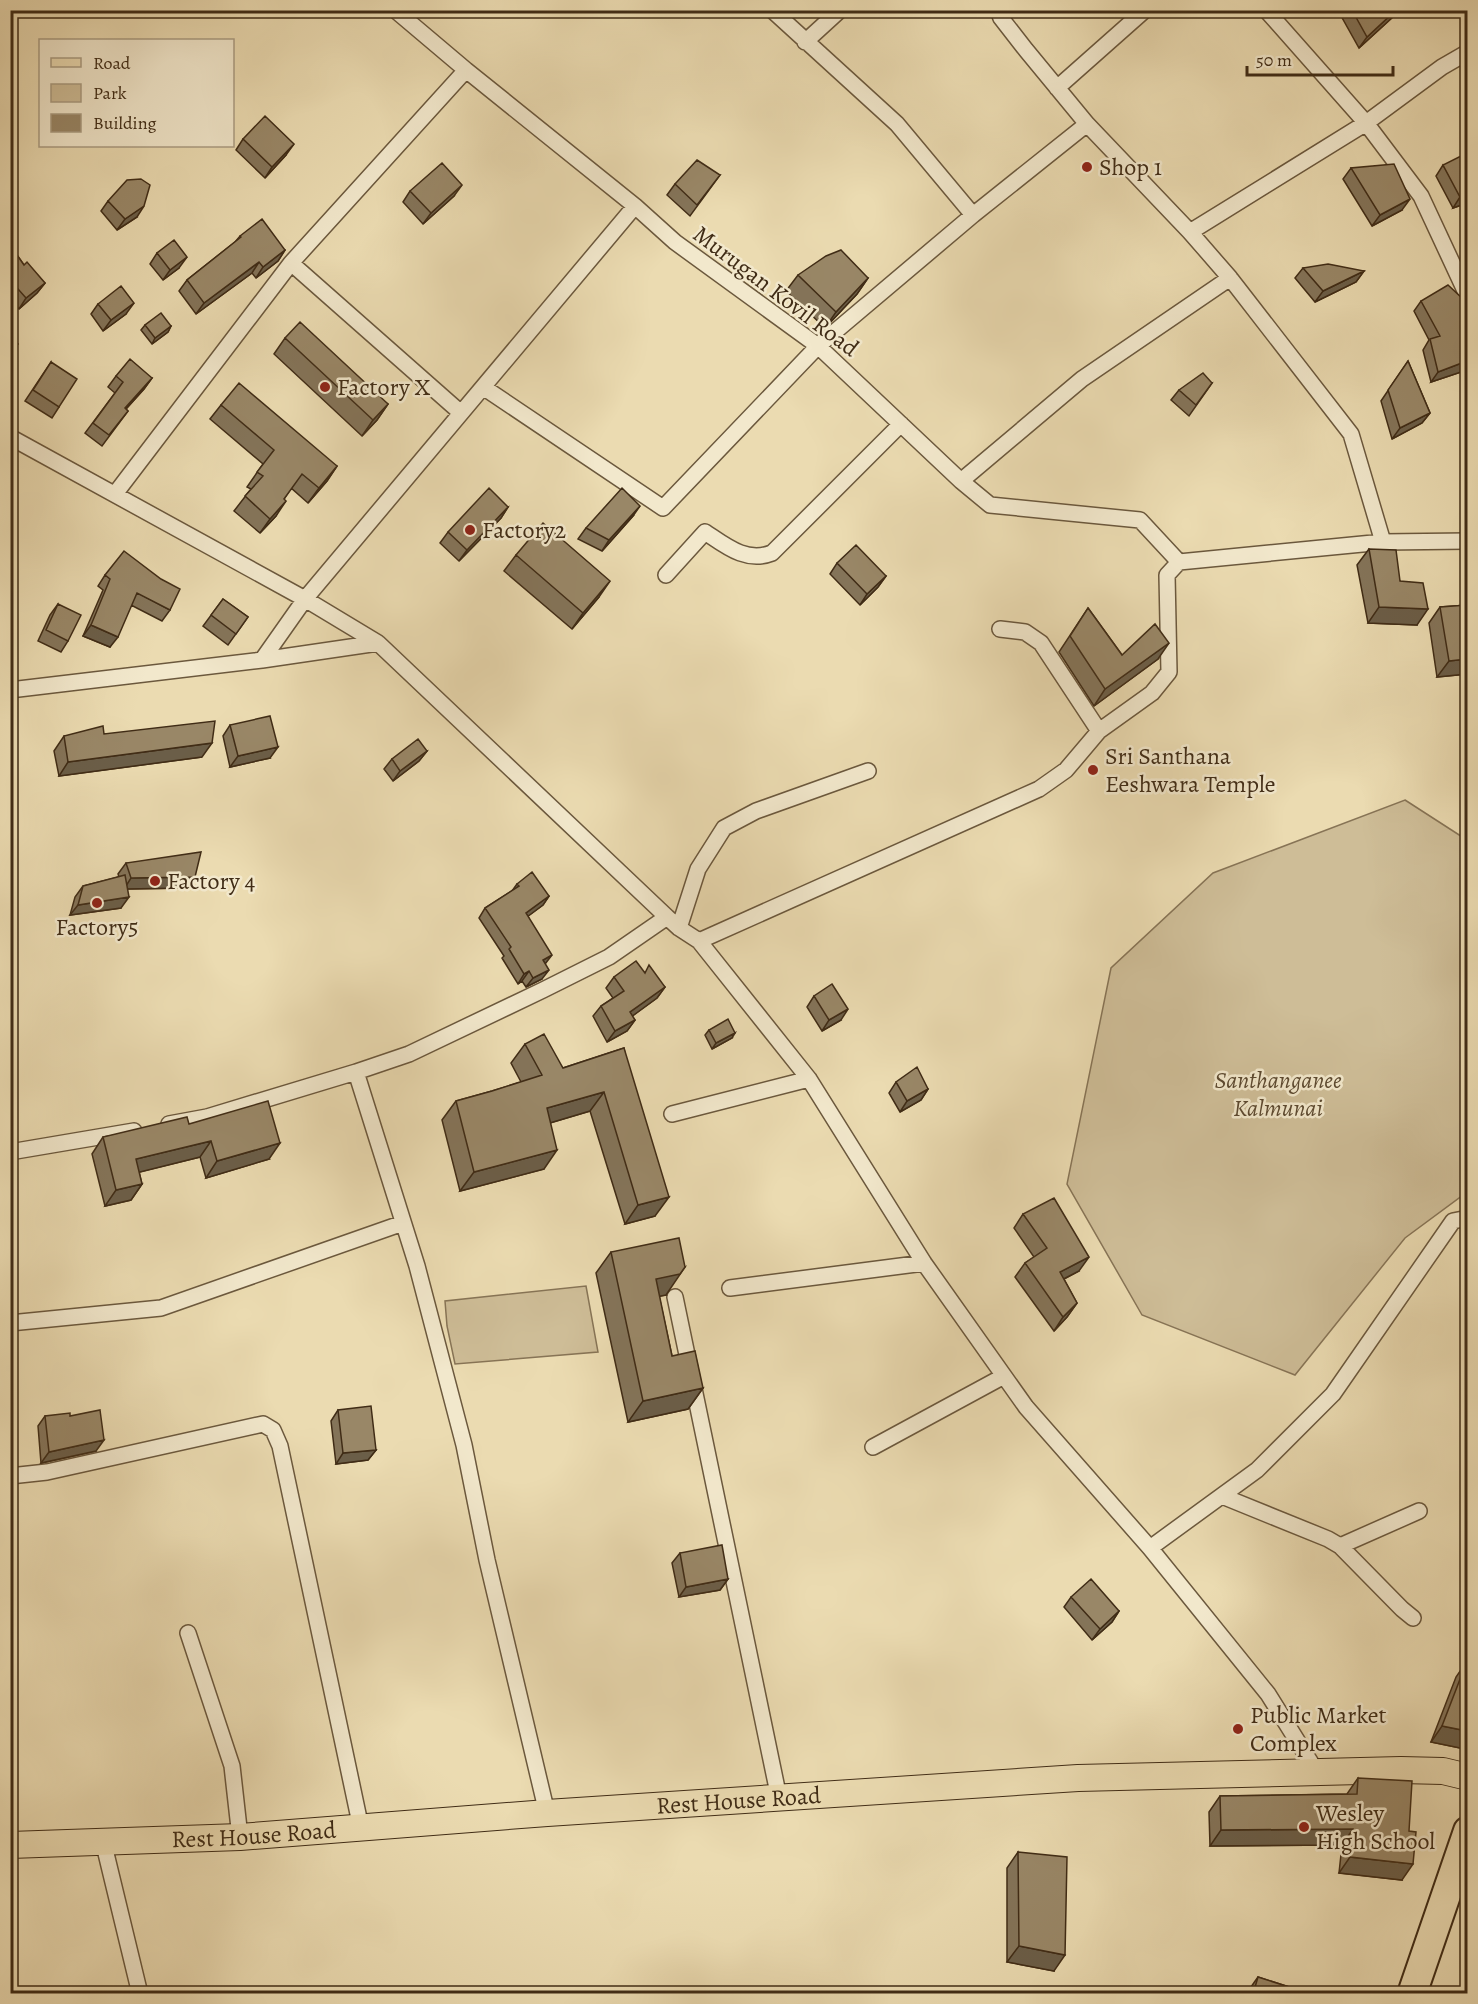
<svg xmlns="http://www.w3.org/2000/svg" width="1478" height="2004" viewBox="0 0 1478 2004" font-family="Alegreya,serif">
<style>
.green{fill:#cebd97;stroke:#877456;stroke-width:1.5}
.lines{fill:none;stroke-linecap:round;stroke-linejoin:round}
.street-casing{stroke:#6b583d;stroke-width:18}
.primary-casing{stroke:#402c16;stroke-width:28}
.highway-casing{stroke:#402c16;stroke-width:32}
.street{stroke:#f2e8cc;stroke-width:15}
.primary{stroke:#ebdbb1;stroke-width:26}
.highway{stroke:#ebdbb1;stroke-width:28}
.wall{fill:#847459;stroke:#402c16;stroke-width:1.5}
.shaded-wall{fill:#6b5e48;stroke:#402c16;stroke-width:1.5}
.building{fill:#998767;stroke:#402c16;stroke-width:1.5}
.poi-dot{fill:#8f2418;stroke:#f2e8cc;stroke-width:2}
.labels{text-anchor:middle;stroke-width:5;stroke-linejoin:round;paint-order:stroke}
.poi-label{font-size:24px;fill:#402c16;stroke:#f2e8cc;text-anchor:start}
.street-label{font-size:24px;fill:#402c16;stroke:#f2e8cc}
.park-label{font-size:24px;font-style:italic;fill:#5c4930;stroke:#f2e8cc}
</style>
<rect width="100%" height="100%" fill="#ebdbb1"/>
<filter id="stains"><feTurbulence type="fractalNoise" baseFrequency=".00333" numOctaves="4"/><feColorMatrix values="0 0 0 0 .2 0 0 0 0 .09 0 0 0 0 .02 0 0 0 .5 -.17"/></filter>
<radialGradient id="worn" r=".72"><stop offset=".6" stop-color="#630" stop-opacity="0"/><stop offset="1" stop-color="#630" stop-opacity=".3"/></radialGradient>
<path class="green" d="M1405,800L1467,840V1192L1405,1238L1295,1375L1142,1315L1067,1184L1111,968L1213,873Z
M586,1286L598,1352L455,1364L447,1326L445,1301Z"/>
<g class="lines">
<defs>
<path id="street" d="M395,10L466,70L635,206L675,242L818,346L961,481L990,505L1140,520L1179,562
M772,10L897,124L973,215L1087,124L1190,232L1230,278L1351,434L1383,542
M998,10L1001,18L1026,50L1087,124
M1266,10L1366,123L1421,196L1468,297
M805,42L840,10
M1057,88L1145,10
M1190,232L1366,123L1442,67L1468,52
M291,263L461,413
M483,387L663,508L818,346L973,215
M10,437L305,599L635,206
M961,481L1082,379L1230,278
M115,494L291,263L466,70
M666,575L705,532C726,546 746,563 772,553L901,424
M1000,629L1025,632L1041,643L1099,731
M262,660L305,599L378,643
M10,690L262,660L378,643L667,917
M679,928L698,869L724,828L756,811L868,771
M699,941L1039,789L1066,770L1099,731L1152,693L1169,672L1167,575L1179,562L1383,542L1468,541
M356,1072L417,1266L464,1445L487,1560L547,1813
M672,1114L809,1079
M169,1124L207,1117L356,1072L409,1054L543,990L609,957L667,917L679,928L699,941L809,1079L924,1263L1026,1407L1150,1548L1268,1694L1316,1771
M10,1152L134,1131
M730,1288L924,1263
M675,1297L779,1798
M10,1323L161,1308L403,1223
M873,1447L1004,1376
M10,1476L47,1472L263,1424L273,1430L280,1446L361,1828
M1222,1496L1328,1539L1340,1546L1402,1609L1413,1618
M1340,1546L1419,1511
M1150,1548L1257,1470L1333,1394L1453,1221L1468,1218
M188,1633L232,1766L240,1837
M103,1841L140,1994"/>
<g id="primary">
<path id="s1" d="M10,1845L240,1837L547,1813L1078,1778L1401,1770L1443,1771L1468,1777"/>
</g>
<path id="highway" d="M1412,1994L1468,1831"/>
</defs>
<use href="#street" class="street-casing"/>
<use href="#primary" class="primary-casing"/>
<use href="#highway" class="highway-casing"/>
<use href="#street" class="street"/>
<use href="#primary" class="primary"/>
<use href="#highway" class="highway"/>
</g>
<path class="wall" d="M1343,10H1398L1395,15L1359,48L1340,14Z
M243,139L286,155L265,178L236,150Z
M1443,165L1467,203L1453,208L1436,176Z
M1351,168L1402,210L1372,226L1343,179Z
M720,175L690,216L667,195L675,184Z
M410,191L454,196L423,224L403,202Z
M108,201L137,217L117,230L101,211Z
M240,236L285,250L278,261L256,278L252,273L196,314L179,291L187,280L235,242Z
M10,245L24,265L45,283L37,293L19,309L10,300Z
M157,253L179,268L163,280L150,264Z
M1303,268L1364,271L1356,282L1315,302L1295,278Z
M798,275L868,278L857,294L825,328L786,291Z
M1421,301L1467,311L1465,314L1467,370L1431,382L1423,350L1429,340L1414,311Z
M98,304L126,314L103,331L91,314Z
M145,325L171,326L168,332L152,344L141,330Z
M285,338L388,404L377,420L362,436L274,354Z
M1408,361L1430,413L1422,423L1392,439L1381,401Z
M51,362L59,407L52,418L25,401Z
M116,376L152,378L144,389L126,409L128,411L102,446L85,433L115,393L108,387Z
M1212,383L1189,416L1171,400L1179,390Z
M221,405L337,466L327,481L308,503L291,488L284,499L276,516L260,533L234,511L251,489L247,487L263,464L210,419Z
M508,507L501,518L459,561L440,543L448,532Z
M633,516L602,551L578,539L586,528Z
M1369,549L1400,581L1417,625L1368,623L1357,565Z
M516,555L599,597L572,629L504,571Z
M837,563L886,576L878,587L860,605L830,574Z
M105,575L170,610L162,621L131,605L110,647L83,636L103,590L98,586Z
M223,599L248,617L228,645L203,626Z
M58,604L68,641L61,652L38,641L50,615Z
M1467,605V674L1437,677L1429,623L1440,607Z
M1088,608L1122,655L1158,659L1094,706L1059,652Z
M230,725L270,758L230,767L223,736Z
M104,734L202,757L59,776L54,751L64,736Z
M427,751L419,761L393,781L384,769L392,759Z
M126,863L195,877L188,888L127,889L121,908L70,915L75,897L83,886L119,877L118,874Z
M517,884L549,896L543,905L528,916L545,964L542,979L526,987L522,981L518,984L502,958L504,956L479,918L485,908L512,891Z
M644,972L665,987L657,998L632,1016L635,1020L627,1031L607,1042L593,1016L601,1006L613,998L606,988L614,977Z
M814,996L841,1020L822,1031L807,1007Z
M709,1030L732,1038L712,1049L705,1035Z
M525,1044L563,1068L624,1048L655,1216L625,1224L590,1111L550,1123L544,1169L460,1191L442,1120L456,1101L492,1091L521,1082L511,1063Z
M896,1082L928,1089L921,1100L900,1112L889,1093Z
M189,1124L269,1159L206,1178L200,1157L139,1172L142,1184L131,1200L105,1206L92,1154L103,1137Z
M1023,1214L1079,1271L1064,1279L1077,1303L1067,1317L1054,1331L1015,1277L1025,1263L1034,1257L1014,1228Z
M611,1252L666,1295L659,1296L672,1356L703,1388L688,1409L628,1422L596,1273Z
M338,1410L376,1450L368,1460L336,1464L331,1421Z
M45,1416H70L96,1451L41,1463L38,1426Z
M680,1553L728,1579L720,1590L679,1597L672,1563Z
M1071,1597L1119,1611L1112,1622L1092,1640L1064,1607Z
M1467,1661L1465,1749L1431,1742L1456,1677Z
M1358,1778L1402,1880L1339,1873L1342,1845L1210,1846L1209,1812L1220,1796L1347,1794Z
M1018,1852L1054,1971L1007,1962V1868Z
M1258,1977L1311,1994H1246Z"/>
<path class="shaded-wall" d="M1396,10H1398L1395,15L1359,48L1367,37Z
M294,144L286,155L265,178L272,167Z
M462,185L454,196L423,224L431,213Z
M1467,195V203L1453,208L1460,197Z
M1410,199L1402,210L1372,226L1380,215Z
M144,206L137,217L117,230L125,219Z
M285,250L278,261L256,278L263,267Z
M187,257L179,268L163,280L170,270Z
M259,262L252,273L196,314L204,303Z
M1364,271L1356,282L1315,302L1323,291Z
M868,278L857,294L825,328L836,312Z
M45,283L37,293L19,309L26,298Z
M134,303L126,314L103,331L111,320Z
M171,326L168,332L152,344L155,338Z
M18,344L10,354V350Z
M1467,361V370L1431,382L1438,372Z
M152,378L144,389L117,419L125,408Z
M388,404L377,420L362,436L373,420Z
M1430,413L1422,423L1392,439L1400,428Z
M337,466L327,481L308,503L319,488Z
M286,501L276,516L260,533L270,519Z
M640,506L633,516L602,551L609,540Z
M508,507L501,518L459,561L467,550Z
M886,576L878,587L860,605L867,594Z
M610,581L599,597L572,629L583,613Z
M1379,607L1428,609L1417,625L1368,623Z
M91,625L118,637L110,647L83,636Z
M1169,643L1158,659L1094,706L1105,689Z
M1467,659V674L1437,677L1449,661Z
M212,743L202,757L59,776L68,762Z
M278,747L270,758L230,767L238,756Z
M427,751L419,761L393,781L400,771Z
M195,877L188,888L124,889L131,878Z
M549,896L543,905L519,923L526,913Z
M129,897L121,908L70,915L78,905Z
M552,955L545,964L543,960Z
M549,970L542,979L526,987L533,978Z
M529,971L522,981L518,984L524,974Z
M665,987L657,998L623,1023L630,1012Z
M848,1009L841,1020L822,1031L829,1020Z
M635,1020L627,1031L607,1042L615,1031Z
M735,1033L732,1038L712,1049L716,1043Z
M928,1089L921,1100L900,1112L907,1101Z
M604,1092L590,1111L533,1128L547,1108Z
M211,1141L200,1157L124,1176L136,1159Z
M280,1143L269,1159L206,1178L217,1161Z
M557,1150L544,1169L460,1191L474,1172Z
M142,1184L131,1200L105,1206L116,1190Z
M669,1197L655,1216L625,1224L638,1205Z
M1089,1257L1079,1271L1050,1286L1060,1272Z
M685,1267L666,1295L641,1300L656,1279Z
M1077,1303L1067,1317L1054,1331L1063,1317Z
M703,1388L688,1409L628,1422L643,1401Z
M104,1440L96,1451L41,1463L49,1452Z
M376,1450L368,1460L336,1464L343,1453Z
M728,1579L720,1590L679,1597L686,1587Z
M1119,1611L1112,1622L1092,1640L1100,1629Z
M1442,1726L1467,1731V1745L1465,1749L1431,1742Z
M1353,1829L1342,1845L1210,1846L1221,1830Z
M1350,1857L1413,1864L1402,1880L1339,1873Z
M1019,1946L1065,1955L1054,1971L1007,1962Z"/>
<path class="building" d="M1352,10H1396L1367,37Z
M265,116L294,144L272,167L243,139Z
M1467,153V195L1460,197L1443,165Z
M697,160L720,175L697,205L675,184Z
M442,163L462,185L431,213L410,191Z
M1394,164L1410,199L1380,215L1351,168Z
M141,179L150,185L144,206L125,219L108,201L127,180Z
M262,219L285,250L263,267L259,262L204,303L187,280L241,237L240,236Z
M174,240L187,257L170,270L157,253Z
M10,245L24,265L27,262L45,283L26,298L10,280Z
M841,250L868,278L836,312L798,275L826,256Z
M1328,264L1364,271L1323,291L1303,268Z
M1448,285L1463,299L1467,311L1464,312L1467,325V361L1438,372L1430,339L1440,336L1421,301Z
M121,286L134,303L111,320L98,304Z
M161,313L171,326L155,338L145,325Z
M300,322L388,404L373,420L285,338Z
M10,335L18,344L10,350Z
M130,359L152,378L125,408L128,411L109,435L93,423L123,382L116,376Z
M1408,361L1430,413L1400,428L1388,390Z
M51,362L77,379L59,407L33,390Z
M1203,373L1212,383L1196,405L1179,390Z
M239,383L337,466L319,488L302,474L284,499L286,501L270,519L245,496L263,476L257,472L274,450L221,405Z
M489,488L508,507L467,550L448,532Z
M622,488L640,506L609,540L586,528Z
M543,523L610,581L583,613L516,555Z
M856,545L886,576L867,594L837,563Z
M1369,549L1396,550L1400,581L1423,583L1428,609L1379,607Z
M124,551L161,579L180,589L170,610L137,593L118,637L91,625L110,579L105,575Z
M223,599L248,617L236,634L211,615Z
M58,604L81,615L68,641L46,630Z
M1467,605V659L1449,661L1440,607Z
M1088,608L1122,655L1155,624L1169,643L1105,689L1070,636Z
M270,716L278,747L238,756L230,725Z
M215,721L212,743L68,762L64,736L103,726L104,734Z
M418,739L427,751L400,771L392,759Z
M201,852L195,877L131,878L126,863Z
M532,872L549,896L526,913L552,955L543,960L549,970L533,978L529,971L524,974L509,949L511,947L485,908L519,886L517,884Z
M125,875L129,897L78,905L83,886Z
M636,961L645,973L649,965L665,987L630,1012L635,1020L615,1031L601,1006L624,991L614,977Z
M832,984L848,1009L829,1020L814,996Z
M728,1019L735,1033L716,1043L709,1030Z
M544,1034L563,1068L624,1048L669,1197L638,1205L604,1092L547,1108L557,1150L474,1172L456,1101L492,1091L542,1075L525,1044Z
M917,1067L928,1089L907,1101L896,1082Z
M268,1101L280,1143L217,1161L211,1141L136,1159L142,1184L116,1190L103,1137L187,1117L189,1124Z
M1054,1198L1089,1257L1060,1272L1077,1303L1063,1317L1025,1263L1047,1248L1023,1214Z
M679,1238L685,1267L680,1274L656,1279L672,1356L695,1351L703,1388L643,1401L611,1252Z
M371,1406L376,1450L343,1453L338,1410Z
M100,1410L104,1440L49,1452L45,1416L70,1413V1416Z
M722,1545L728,1579L686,1587L680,1553Z
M1091,1579L1119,1611L1100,1629L1071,1597Z
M1467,1661V1731L1442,1726Z
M1358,1778L1412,1781L1409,1831L1416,1832L1413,1864L1350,1857L1353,1829L1221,1830L1220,1796L1357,1794Z
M1018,1852L1067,1857L1065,1955L1019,1946Z
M1258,1977L1311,1994H1253Z"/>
<g class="poi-dot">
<circle cx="1087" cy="167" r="6"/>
<circle cx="325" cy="387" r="6"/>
<circle cx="470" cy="530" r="6"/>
<circle cx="1093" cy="770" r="6"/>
<circle cx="155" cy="881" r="6"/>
<circle cx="97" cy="903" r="6"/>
<circle cx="1238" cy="1729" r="6"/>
<circle cx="1304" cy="1827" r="6"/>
</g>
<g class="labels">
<g class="poi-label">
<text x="1099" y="175">Shop 1</text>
<text x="337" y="395">Factory X</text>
<text x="482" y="538">Factory2</text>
<text x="1105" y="764">Sri Santhana<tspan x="1105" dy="28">Eeshwara Temple</tspan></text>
<text x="167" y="889">Factory 4</text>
<text x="97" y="935" text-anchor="middle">Factory5</text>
<text x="1250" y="1723">Public Market<tspan x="1250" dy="28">Complex</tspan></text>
<text x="1316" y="1821">Wesley<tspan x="1316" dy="28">High School</tspan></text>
</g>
<g class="street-label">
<text transform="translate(776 291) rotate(37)" y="8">Murugan Kovil Road</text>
<text dy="8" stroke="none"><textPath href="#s1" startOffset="730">Rest House Road</textPath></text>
<text dy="8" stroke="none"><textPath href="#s1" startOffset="244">Rest House Road</textPath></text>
</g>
<g class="park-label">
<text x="1278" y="1088">Santhanganee<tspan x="1278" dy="28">Kalmunai</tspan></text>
</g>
</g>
<rect width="1478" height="2004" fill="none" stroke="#ebdbb1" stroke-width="36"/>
<rect x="12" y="12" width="1454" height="1980" fill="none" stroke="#402c16" stroke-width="3"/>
<rect x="18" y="18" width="1442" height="1968" fill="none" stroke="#402c16" stroke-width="1.5"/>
<rect x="39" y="39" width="195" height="108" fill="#f2e8cc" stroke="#ab9d83" stroke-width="1.5"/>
<rect x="51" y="58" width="30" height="9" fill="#ebdbb1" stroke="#ab9d83" stroke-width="1.5"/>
<text x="93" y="69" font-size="18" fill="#402c16">Road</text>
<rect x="51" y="84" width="30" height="18" fill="#cebd97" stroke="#ab9d83" stroke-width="1.5"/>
<text x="93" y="99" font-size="18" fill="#402c16">Park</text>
<rect x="51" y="114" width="30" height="18" fill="#998767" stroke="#ab9d83" stroke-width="1.5"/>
<text x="93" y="129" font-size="18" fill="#402c16">Building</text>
<path d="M1247 66v9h146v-9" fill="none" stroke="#402c16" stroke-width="3"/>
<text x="1256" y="66" font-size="18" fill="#402c16" stroke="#f2e8cc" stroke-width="4.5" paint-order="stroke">50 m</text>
<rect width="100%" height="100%" filter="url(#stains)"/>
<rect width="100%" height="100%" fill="url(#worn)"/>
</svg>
